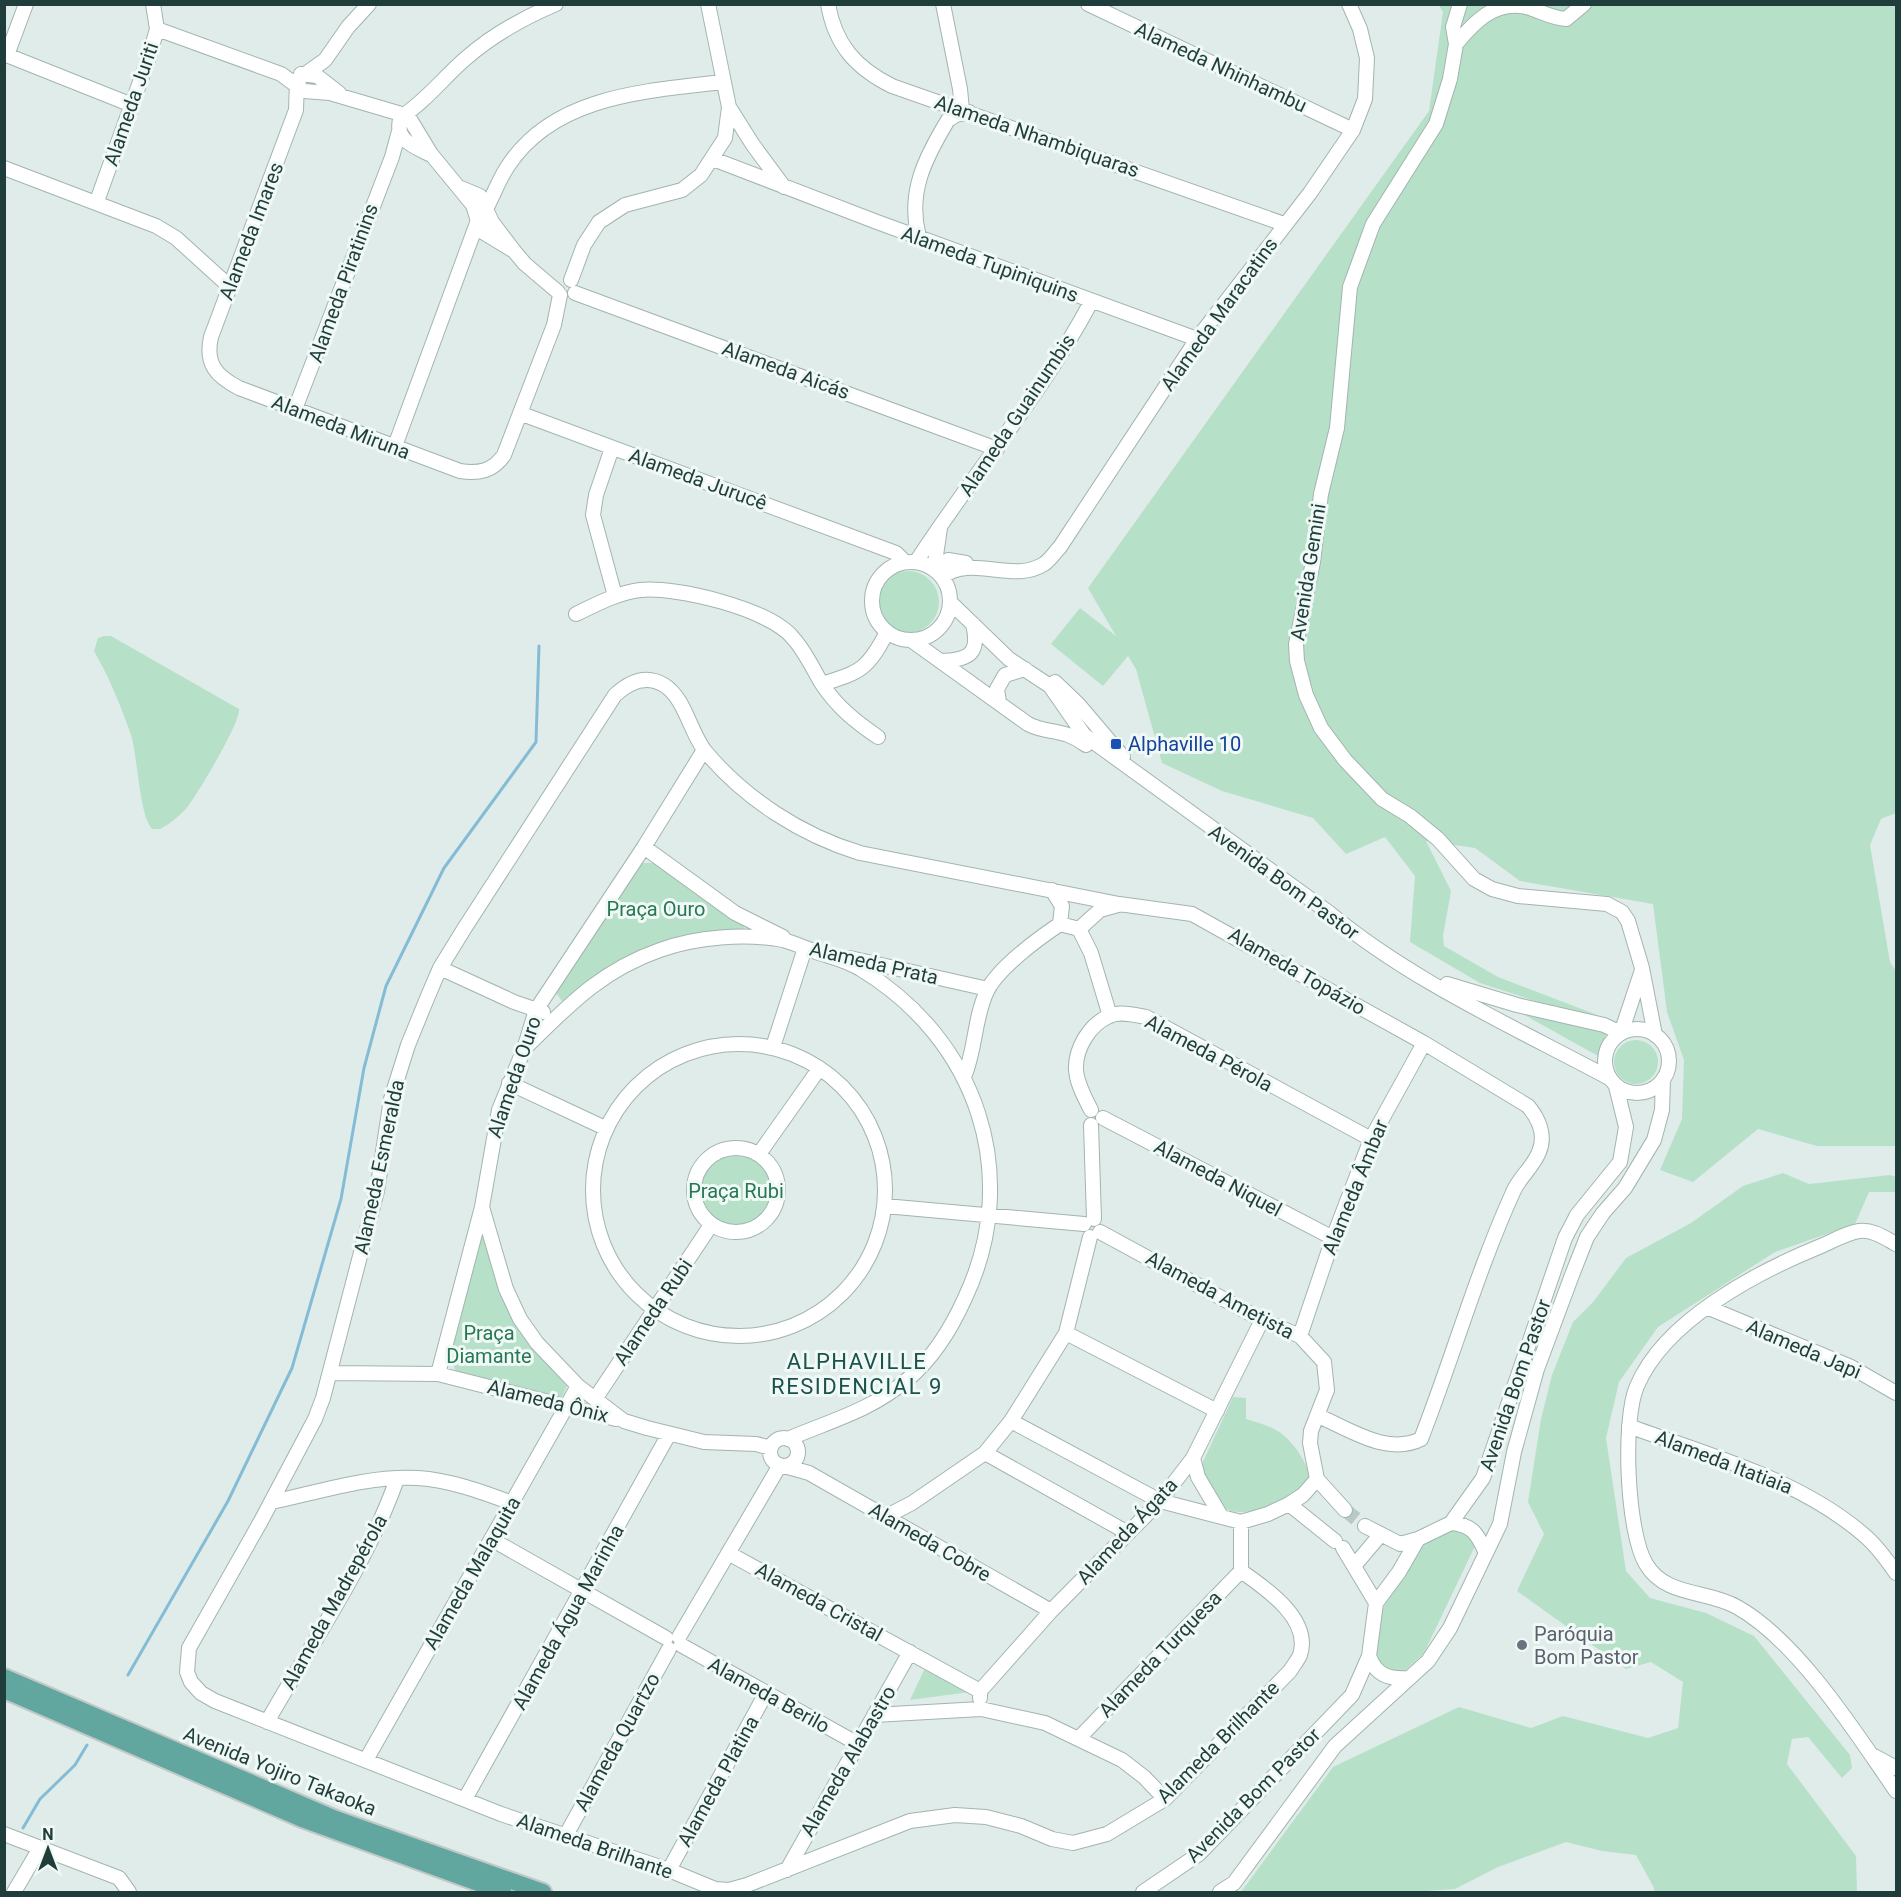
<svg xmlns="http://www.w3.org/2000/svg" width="1901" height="1897" viewBox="0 0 1901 1897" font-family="Roboto,sans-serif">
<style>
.green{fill:#b7e0c9}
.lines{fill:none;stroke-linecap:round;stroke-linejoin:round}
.stream{stroke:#84bcd6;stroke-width:3}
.minor-tunnel{stroke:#b9c9c6;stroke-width:14;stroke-dasharray:14 7;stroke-linecap:butt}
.minor-casing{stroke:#a2b4b1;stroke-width:16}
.major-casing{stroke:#c0c9c8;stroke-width:20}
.minor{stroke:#fff;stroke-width:14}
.major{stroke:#61a69f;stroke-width:16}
.transit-dot{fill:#1a4fb4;stroke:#f1f9f6;stroke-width:2}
.worship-dot{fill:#6b7280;stroke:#f1f9f6;stroke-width:2}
.labels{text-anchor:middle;stroke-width:6;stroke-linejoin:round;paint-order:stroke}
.street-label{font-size:20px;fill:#1f3e3b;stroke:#f1f9f6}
.transit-label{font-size:20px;fill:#164399;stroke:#f1f9f6;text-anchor:start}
.park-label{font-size:20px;fill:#267854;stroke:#f1f9f6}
.worship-label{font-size:20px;fill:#5b616d;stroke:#f1f9f6;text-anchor:start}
.quarter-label{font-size:22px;letter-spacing:1.5px;fill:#1a524e;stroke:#f1f9f6}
</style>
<rect width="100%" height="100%" fill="#e0ece9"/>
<path class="green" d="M1439,5H1896V813L1881,819L1870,845L1890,962L1896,971V1146H1817L1758,1129L1693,1182L1660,1170L1682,1119L1684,1060L1667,1012L1653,904L1520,881L1475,848L1426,841L1451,891L1443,936L1444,946L1498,977L1600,1016L1547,1005L1480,983L1410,942L1415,876L1385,837L1346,854L1313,818L1222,791L1162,763L1136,669L1128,656L1103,686L1051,644L1080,608L1116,636L1088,588L1429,111L1443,12Z
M877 602a31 31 0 1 1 62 0a31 31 0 1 1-62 0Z
M104,636H111L239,709C241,722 199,791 189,805C181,815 171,823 160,829H152C139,814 138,758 131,735C121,706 109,677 94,651L98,638Z
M642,863H657L745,927L736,934L687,939L584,985L562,1001L556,993Z
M1519,1012L1604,1030L1606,1034L1598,1056Z
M1614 1062a22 22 0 1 1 44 0a22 22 0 1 1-44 0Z
M695 1191a41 41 0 1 1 82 0a41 41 0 1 1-82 0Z
M1783,1173L1809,1184L1890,1175L1896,1177V1192H1869L1855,1224L1775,1252L1658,1327L1619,1382L1606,1438L1626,1571L1650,1598L1706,1613L1754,1636L1850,1755L1852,1768L1842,1778L1808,1737L1792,1739L1787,1764L1856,1856L1857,1892H1654V1888L1636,1855L1602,1851L1566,1842L1498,1867L1455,1889L1412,1892H1241L1333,1767L1459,1707L1531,1728L1563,1716L1648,1738L1678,1728L1683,1682L1651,1662L1626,1669L1517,1591L1544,1534L1528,1502L1541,1419L1552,1375L1573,1322L1594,1301L1626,1258L1691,1223L1743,1186Z
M483,1224L514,1320L539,1356L567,1386L561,1399L456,1372L450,1357Z
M1233,1397L1246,1398V1419C1256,1422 1267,1425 1276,1430C1291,1438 1316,1470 1307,1487C1299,1501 1241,1519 1226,1509C1212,1500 1207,1482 1201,1466Z
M1458,1528L1471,1537L1475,1546L1424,1653L1402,1673L1388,1669L1374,1657L1381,1611L1422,1544Z
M925,1668L970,1692L910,1700Z"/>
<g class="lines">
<path class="stream" d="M128,1675L228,1501L292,1368L341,1199L364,1068L386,986L444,868L536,742L539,646
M23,1828L40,1799L75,1765L87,1745"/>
<path class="minor-tunnel" d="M1345,1510L1365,1526"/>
<defs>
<path id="minor" d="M369,4L348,27L325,60L297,80L296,110L211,337C205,364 216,376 239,388L460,471C479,474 493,471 504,455L554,325L560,295
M708,4L729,107L753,145L784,187
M828,4C835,45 856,68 892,86L1284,224
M943,4L960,89L962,110
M1088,4L1353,130
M1460,4L1453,27L1456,44L1450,79L1436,124L1373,224L1350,287L1337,428L1321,494L1313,562L1296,644L1297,661L1306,695L1321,728L1345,760L1382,799L1410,816L1438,839L1474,879L1492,889L1518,896L1607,904L1622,912L1628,921L1642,968L1655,1035
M157,29L281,74L304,91L330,93L408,116L431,154L473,205L481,231L514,251
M1456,44C1474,22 1495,0 1526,7C1541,11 1551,18 1566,19L1584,4
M4,54L132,105
M7,55L26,4
M301,74L317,76L339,93
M429,154C413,146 393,139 401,117C426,101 443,78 465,59C492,35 523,18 556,4
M713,159L877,222L1197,339
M4,168L156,226L176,238L229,286
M461,188L480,196L492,222L514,251L525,264L558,292
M97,201L149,57L157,29L153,4
M487,207C494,194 499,179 508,166C554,95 647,91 723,82
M919,237C907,193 925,158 948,120L956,115L969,112
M571,280L584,245L599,222L625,205L682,190L701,175L725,138L729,107
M575,293L997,449
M295,409L392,157L399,131
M522,414L896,553L905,562
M395,446L477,223
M612,448L596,495L593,515L615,596
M872 601a39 39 0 1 1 78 0a39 39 0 1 1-78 0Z
M916,562C973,474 1042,394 1091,302
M934,569L940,528
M936,571L948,560L966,563
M942,577C972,554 1012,584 1044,564C1050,560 1055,552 1060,547L1197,339L1310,193L1353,130L1365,99L1367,58L1360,29L1349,4
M950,602L1009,659L1050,686L1084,735L1328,912C1411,981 1514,1027 1609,1078
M576,614C597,604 617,593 640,590C676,586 770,609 793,638C805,651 813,669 822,684C837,707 856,722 878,737
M911,640L1028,724C1050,735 1062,727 1086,745
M941,661C970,660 980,653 973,624
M1055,682L1078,704L1123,757
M822,684C861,672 868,669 887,632
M999,702L997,689L1005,675L1025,669
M644,847L735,913L783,937
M1052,890L1062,906L1060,924
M1079,929L1091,953L1110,1016
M850,958L988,989
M440,968L514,1002L543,1012
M1447,984L1517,1005L1604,1025L1621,1033
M1605 1061a32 32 0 1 1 64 0a32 32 0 1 1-64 0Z
M1621,1033L1642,970
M593 1190a146 146 0 1 1 292 0a146 146 0 1 1-292 0Z
M773,1047L805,948
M524,1049C568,1006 600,971 660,950C696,937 745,933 783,940C794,943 805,948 816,952C831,957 849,961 862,970C977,1040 1023,1175 965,1298C952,1327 933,1358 908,1379C870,1411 832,1420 788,1439
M964,1077C976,1049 974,1018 987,991C998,968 1039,938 1060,924L1079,929L1100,910L1118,905
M509,1083L605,1128
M1091,1110C1085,1098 1077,1084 1076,1070C1075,1049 1089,1025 1109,1016C1120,1011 1135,1015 1146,1017L1371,1139
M1103,1118L1333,1238
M1091,1125L1094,1219
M694 1190a42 42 0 1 1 84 0a42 42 0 1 1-84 0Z
M759,1154L819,1069
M885,1206L1084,1224
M482,1207L506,1289L520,1319L537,1343L578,1386L624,1421L647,1428L704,1442L756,1444L771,1448
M1896,1244C1885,1238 1872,1229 1859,1231C1846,1233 1833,1241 1821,1246C1757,1272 1665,1320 1637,1386C1622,1420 1627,1533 1646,1564C1665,1597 1708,1590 1737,1607C1798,1641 1856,1733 1896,1791
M1709,1308L1851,1367L1896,1393
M1066,1333L1217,1411
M1300,1336L1333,1238L1371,1139L1424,1043
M330,1373L438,1374L616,1419
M438,1374L482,1207L499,1110L524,1049L536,1010L644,847L704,750
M595,1399L711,1225
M1011,1421L1160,1501L1241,1522L1268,1514L1289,1504L1303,1495L1317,1479L1310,1443L1311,1431L1327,1390L1324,1362L1300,1336L1262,1320L1100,1232
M1629,1426C1709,1456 1798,1478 1864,1535C1876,1545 1887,1560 1896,1573
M770 1452a14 14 0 1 1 28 0a14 14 0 1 1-28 0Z
M985,1453L1128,1533
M1193,1458L1198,1477L1221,1516
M784,1466L809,1473L1051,1611
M1317,1479L1345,1510
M272,1502C319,1492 370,1475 418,1478C450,1480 482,1492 512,1503
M1289,1504L1335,1541
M885,1517L912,1503L985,1453L1011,1421L1066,1333L1090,1237
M1241,1522V1571C1265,1588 1312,1619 1300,1655C1298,1660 1293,1666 1290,1671L1165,1799L1107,1834L1073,1843L1052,1839L1021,1826L986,1817L955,1815L910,1821L747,1885L729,1890L715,1889L669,1870L501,1814L215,1701L201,1693L191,1682L187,1672L189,1648L261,1521L315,1419L323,1398L377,1191L391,1099L408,1045L428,996L440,968L464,929L615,695C629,682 646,674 664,685C685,698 690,732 705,751C745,799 801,835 860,853L1119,904L1192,914L1424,1043L1528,1106C1539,1119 1546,1136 1539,1152C1533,1167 1520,1177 1514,1190C1477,1271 1453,1357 1421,1439C1387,1456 1350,1429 1318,1416
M1451,1523C1472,1525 1477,1533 1485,1551
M1365,1526L1400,1544L1418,1539
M491,1539L666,1638
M1343,1548L1376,1603
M728,1553L980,1691V1698
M1354,1566L1381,1534
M679,1637L780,1465
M681,1645L858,1744
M1369,1656C1376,1675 1388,1679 1407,1678
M980,1691L1051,1611L1160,1501L1193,1458L1262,1320
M874,1715L981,1709L1045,1723L1122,1760L1144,1777L1165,1799
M267,1722C311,1644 367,1564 397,1479
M1079,1738L1241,1571
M1874,1756L1896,1768
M366,1760L578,1386
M465,1799L669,1434
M4,1834L119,1878L129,1892
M566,1835L669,1649
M669,1870L766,1693
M787,1870L910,1652
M14,1892L40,1848
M1143,1892L1199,1854L1352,1695L1369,1656L1376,1603L1399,1572L1418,1539L1451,1523L1483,1478L1565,1238L1577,1215L1620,1162L1626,1127L1616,1086
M1220,1892L1234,1883L1335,1746L1428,1661L1450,1628L1500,1524L1514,1452L1537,1369L1572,1275L1587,1237L1603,1213L1625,1188L1654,1140L1662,1110L1663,1079"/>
<path id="major" d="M4,1677L336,1819L543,1892
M4,1690L302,1819L503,1892"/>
</defs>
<use href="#minor" class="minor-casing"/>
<use href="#major" class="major-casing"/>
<use href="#minor" class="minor"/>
<use href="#major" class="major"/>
</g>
<rect class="transit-dot" x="1110" y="738" width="12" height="12" rx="3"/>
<circle class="worship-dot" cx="1522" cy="1645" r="6"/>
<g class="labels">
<g class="street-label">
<text transform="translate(1221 67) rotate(25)" y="7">Alameda Nhinhambu</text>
<text transform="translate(131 104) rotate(-71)" y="7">Alameda Juriti</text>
<text transform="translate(1037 136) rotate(19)" y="7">Alameda Nhambiquaras</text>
<text transform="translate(251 231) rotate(-69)" y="7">Alameda Imares</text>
<text transform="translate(990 264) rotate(20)" y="7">Alameda Tupiniquins</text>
<text transform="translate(343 283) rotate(-70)" y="7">Alameda Piratinins</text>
<text transform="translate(1219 314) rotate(-54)" y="7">Alameda Maracatins</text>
<text transform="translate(786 370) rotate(20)" y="7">Alameda Aicás</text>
<text transform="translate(1017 415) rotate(-56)" y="7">Alameda Guainumbis</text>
<text transform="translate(341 427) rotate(21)" y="7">Alameda Miruna</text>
<text transform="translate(698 479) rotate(20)" y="7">Alameda Jurucê</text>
<text transform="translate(1308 572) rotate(-81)" y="7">Avenida Gemini</text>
<text transform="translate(1284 882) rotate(36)" y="7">Avenida Bom Pastor</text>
<text transform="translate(874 963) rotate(13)" y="7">Alameda Prata</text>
<text transform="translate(1297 971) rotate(30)" y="7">Alameda Topázio</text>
<text transform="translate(1209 1053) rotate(28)" y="7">Alameda Pérola</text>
<text transform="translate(514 1077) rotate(-71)" y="7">Alameda Ouro</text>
<text transform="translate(379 1167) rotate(-78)" y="7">Alameda Esmeralda</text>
<text transform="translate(1218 1178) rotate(28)" y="7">Alameda Niquel</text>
<text transform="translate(1355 1187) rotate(-68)" y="7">Alameda Âmbar</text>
<text transform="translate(1220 1295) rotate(28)" y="7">Alameda Ametista</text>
<text transform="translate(653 1312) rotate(-56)" y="7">Alameda Rubi</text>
<text transform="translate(1804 1349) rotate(23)" y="7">Alameda Japi</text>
<text transform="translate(1515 1385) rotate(-71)" y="7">Avenida Bom Pastor</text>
<text transform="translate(548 1401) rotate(14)" y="7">Alameda Ônix</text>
<text transform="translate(1724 1462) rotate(21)" y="7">Alameda Itatiaia</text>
<text transform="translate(1127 1531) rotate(-47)" y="7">Alameda Ágata</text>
<text transform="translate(930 1542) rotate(30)" y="7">Alameda Cobre</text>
<text transform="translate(472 1573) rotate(-60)" y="7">Alameda Malaquita</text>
<text transform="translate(334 1602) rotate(-61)" y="7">Alameda Madrepérola</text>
<text transform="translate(819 1602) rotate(29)" y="7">Alameda Cristal</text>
<text transform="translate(568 1617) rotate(-61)" y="7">Alameda Água Marinha</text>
<text transform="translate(1160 1654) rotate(-46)" y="7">Alameda Turquesa</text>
<text transform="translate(769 1695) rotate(29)" y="7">Alameda Berilo</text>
<text transform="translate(617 1742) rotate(-61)" y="7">Alameda Quartzo</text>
<text transform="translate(1218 1742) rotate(-45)" y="7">Alameda Brilhante</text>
<text transform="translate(848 1761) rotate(-60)" y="7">Alameda Alabastro</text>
<text transform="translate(280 1771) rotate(22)" y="7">Avenida Yojiro Takaoka</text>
<text transform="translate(718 1781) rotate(-61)" y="7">Alameda Platina</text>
<text transform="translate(1253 1795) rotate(-45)" y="7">Avenida Bom Pastor</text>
<text transform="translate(595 1846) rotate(19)" y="7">Alameda Brilhante</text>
</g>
<g class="transit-label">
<text x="1128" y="751">Alphaville 10</text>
</g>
<g class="park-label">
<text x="656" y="916">Praça Ouro</text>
<text x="736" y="1198">Praça Rubi</text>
<text x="489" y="1340">Praça<tspan x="489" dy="23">Diamante</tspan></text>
</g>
<g class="worship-label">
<text x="1534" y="1641">Paróquia<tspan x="1534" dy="23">Bom Pastor</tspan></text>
</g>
<g class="quarter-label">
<text x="857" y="1369">ALPHAVILLE<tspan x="857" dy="25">RESIDENCIAL 9</tspan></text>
</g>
</g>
<rect width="1901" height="1897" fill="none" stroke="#1f3e3b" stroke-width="12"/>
<g transform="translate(48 1849)" stroke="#f1f9f6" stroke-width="4.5" paint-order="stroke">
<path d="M0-4.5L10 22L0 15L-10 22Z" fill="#1f3e3b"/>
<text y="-9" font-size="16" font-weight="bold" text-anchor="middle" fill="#1f3e3b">N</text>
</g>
</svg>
